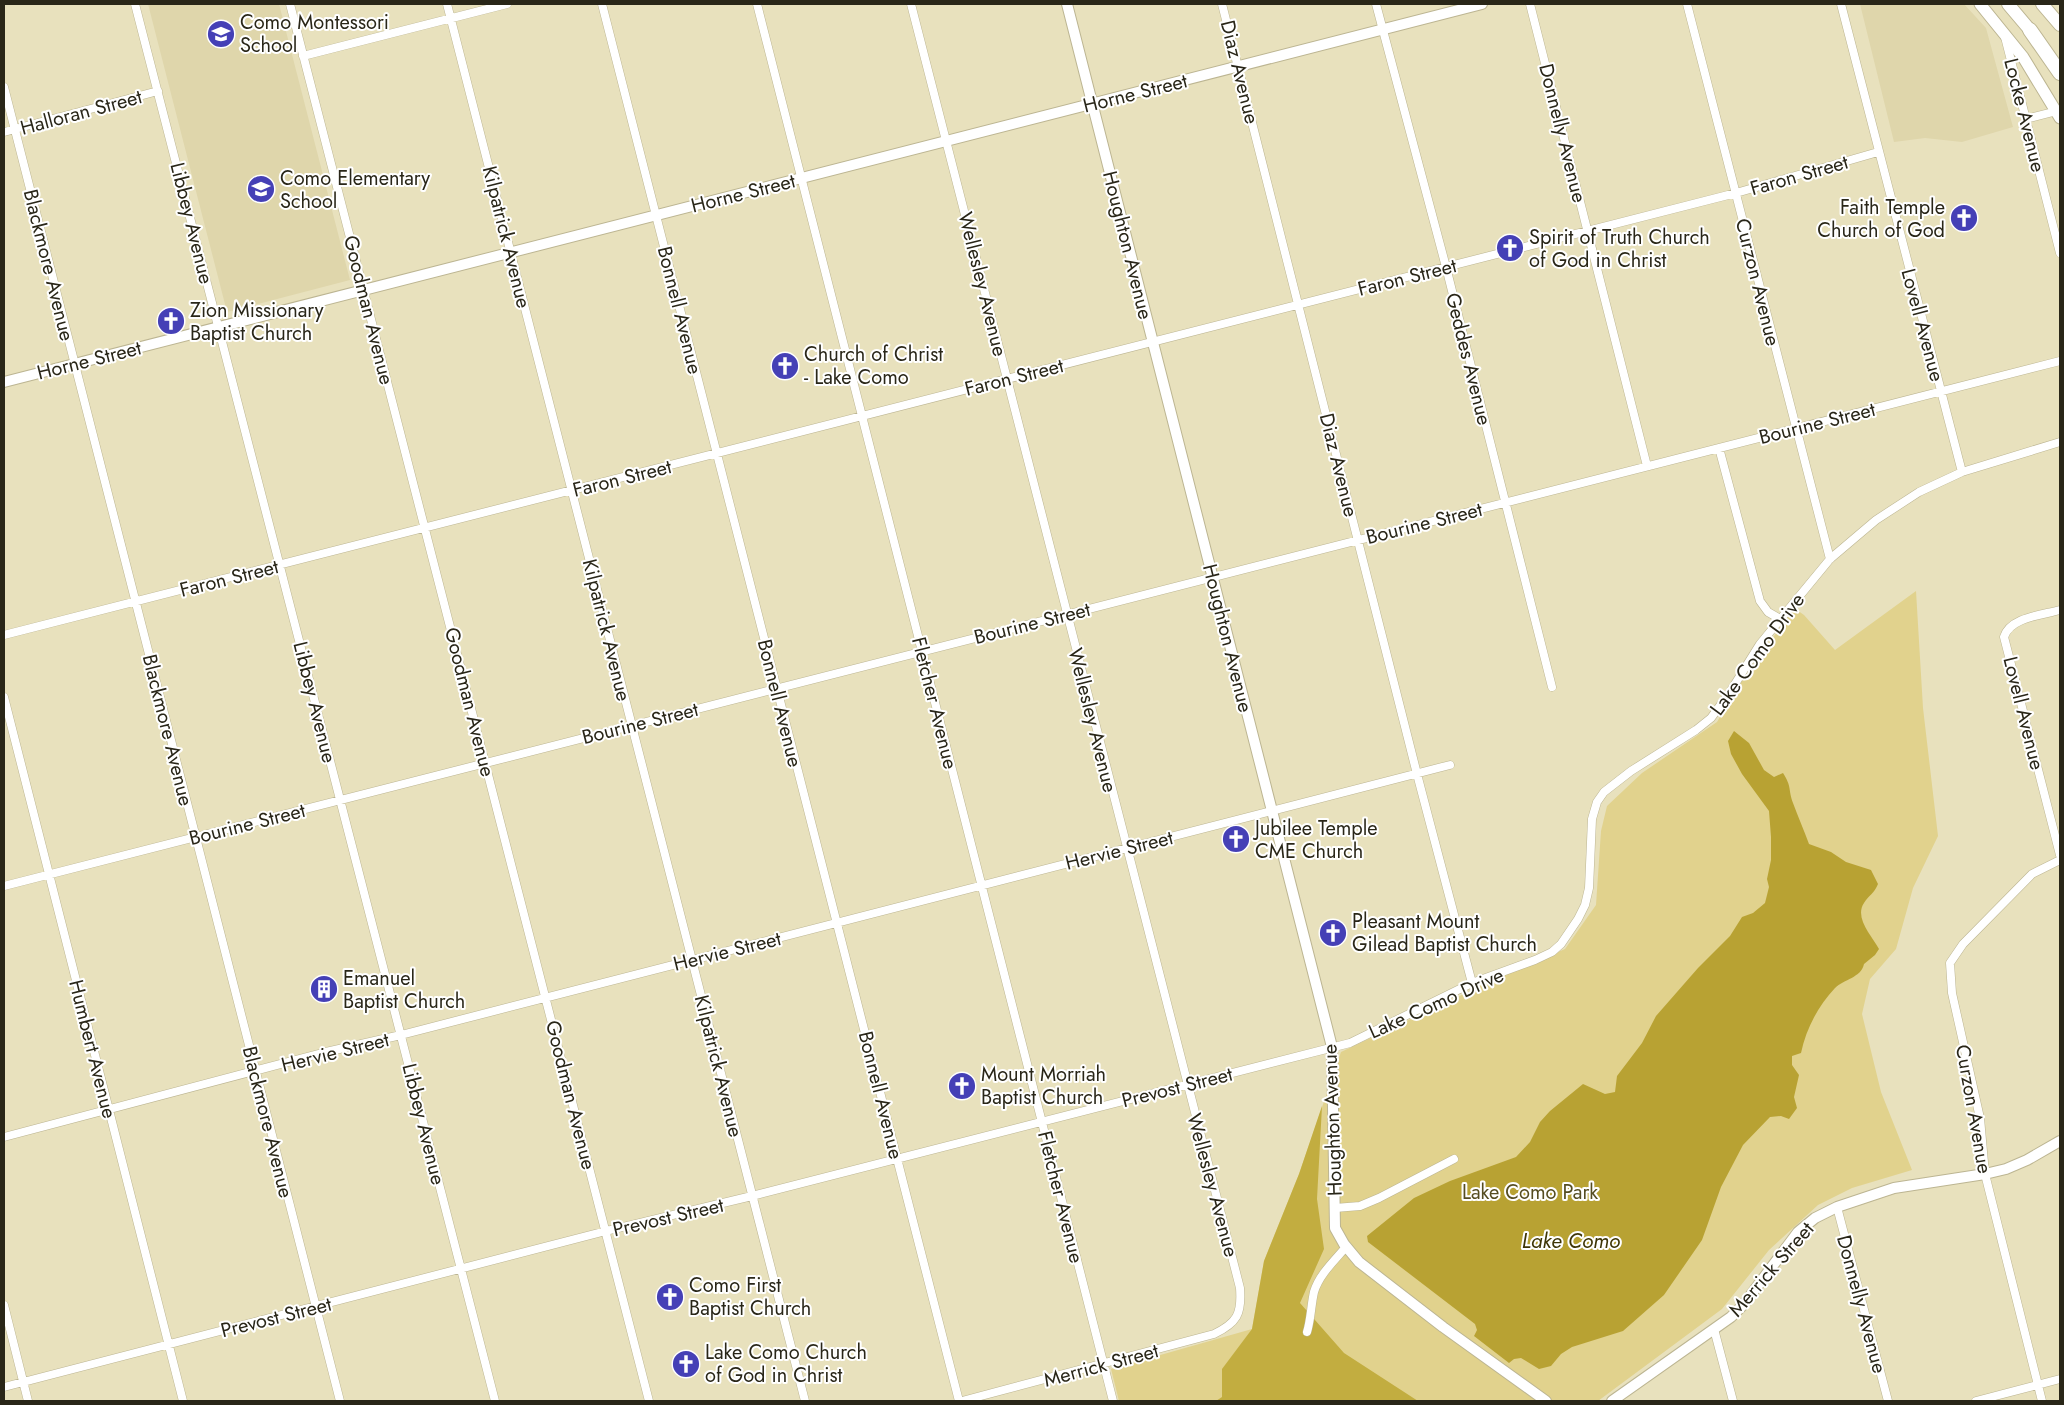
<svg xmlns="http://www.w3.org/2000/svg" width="2064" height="1405" viewBox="0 0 2064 1405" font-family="Jost,sans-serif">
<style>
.built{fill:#dfd6ab}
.green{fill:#e1d28d}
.forest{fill:#c2ad40}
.water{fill:#b8a233}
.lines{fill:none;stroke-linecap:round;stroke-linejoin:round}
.minor-casing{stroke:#bcb592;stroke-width:9}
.tertiary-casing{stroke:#bcb592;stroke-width:12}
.secondary-casing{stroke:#bcb592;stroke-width:13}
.primary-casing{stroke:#bcb592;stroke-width:14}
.motorway-casing{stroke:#bcb592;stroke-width:16}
.minor{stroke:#fff;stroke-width:8}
.tertiary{stroke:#fff;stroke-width:10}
.secondary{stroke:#fff;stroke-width:11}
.primary{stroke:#fff;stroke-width:12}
.motorway{stroke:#fff;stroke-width:14}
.labels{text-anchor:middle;stroke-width:4;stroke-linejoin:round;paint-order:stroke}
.poi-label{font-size:20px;fill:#292618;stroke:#fff;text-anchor:start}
.street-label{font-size:20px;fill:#292618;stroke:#fff}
.park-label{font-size:20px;fill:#564d21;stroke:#fff}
.water-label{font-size:21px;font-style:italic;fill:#3e3506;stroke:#fff}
</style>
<rect width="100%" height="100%" fill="#e8e1bd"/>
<path class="built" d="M148,4H279L350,280L227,312Z
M1860,4H1964L1986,28L2013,127L1962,142L1925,138L1894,142Z"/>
<path class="green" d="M1916,591L1923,708L1938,836L1913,888L1896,949L1870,979L1862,1014L1881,1092L1912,1170L1852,1188L1818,1205L1769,1250L1722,1309L1598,1401H1119L1111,1369L1252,1329L1264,1261L1299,1174L1341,1052L1487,983L1565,949L1596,905L1601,831L1607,806L1642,773L1717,722L1737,688L1794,608L1804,615L1835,650Z"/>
<path class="forest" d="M1322,1106L1317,1199L1324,1249L1300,1303L1344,1353L1418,1401H1216L1222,1397V1369L1252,1329L1264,1261L1299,1174Z"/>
<path class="water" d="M1734,731L1749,743L1764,770L1774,777L1783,773C1792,787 1788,789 1793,803C1798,817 1804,830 1809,844L1831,852L1846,862L1871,870L1878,884C1874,894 1869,895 1864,903C1854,918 1872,936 1879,949L1875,955L1864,964C1861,978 1844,979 1835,988C1818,1006 1806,1029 1801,1053L1792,1056V1065L1799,1075L1794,1097L1797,1108L1789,1119L1781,1116L1770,1117L1743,1145L1721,1187L1702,1240L1664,1295L1623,1331L1572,1347L1561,1354L1551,1366L1539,1369L1521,1358L1514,1359L1509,1363L1474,1336L1477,1330L1475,1324L1368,1242L1367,1236L1414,1198L1450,1181L1516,1157L1530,1142L1540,1122L1550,1111L1583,1084L1605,1094L1615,1092L1617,1076L1642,1043L1656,1016L1698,968L1730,936L1742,917L1753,913L1765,903L1769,887L1767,879L1771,860V837L1769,811L1742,774L1731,754L1728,741Z"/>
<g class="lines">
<defs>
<path id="minor" d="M135,4L495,1401
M290,4L649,1401
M447,4L805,1401
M602,4L959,1401
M757,4L1113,1401
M911,4L1240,1288C1242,1314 1237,1323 1214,1334L962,1401
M1222,4L1417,774L1472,983
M1376,4L1446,267L1552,687
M1530,4L1647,466
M1687,4L1830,559
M1841,4L1962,472
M2005,37L2060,253
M303,56L507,4
M4,87L340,1401
M2026,119L2057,111
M4,132L158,91
M1719,448L1760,601L1768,612L1780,619
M2060,610C2043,615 2010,617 2004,637L2060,855
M4,635L1736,193L1878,152
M4,697L183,1401
M4,886L2060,361
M4,1137L326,1052L401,1035L1450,765
M1837,1207L1888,1401
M1335,1208L1360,1206L1379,1198L1454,1159
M4,1305L28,1401
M1714,1329L1733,1401
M1307,1332C1311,1319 1311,1305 1314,1292C1319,1275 1334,1261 1346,1247
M4,1387L606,1231L752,1196L1350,1043L1472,983L1535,960L1552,952L1561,944L1578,919L1585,905L1589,888L1592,819L1597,802L1604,792L1631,771L1696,730L1711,718L1730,692L1760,644L1830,559L1876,520L1919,492L1962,472L2060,442
M1976,1401L2060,1379
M2042,1401L1985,1174L1980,1118L1952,993L1950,963L1963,944L2032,874L2060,860"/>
<path id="tertiary" d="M1067,4L1332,1047L1335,1228L1344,1244L1359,1262L1443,1327L1546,1401
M4,382L1482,4
M1612,1401L1731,1317L1744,1304L1798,1232L1815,1218L1837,1207L1894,1188L1985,1174L2006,1169L2027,1160L2060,1141"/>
<path id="secondary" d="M1980,4L2023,57L2060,118"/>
<path id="primary" d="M2008,4L2030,30
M2042,4L2060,25"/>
<path id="motorway" d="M2030,30L2060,73"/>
</defs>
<use href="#minor" class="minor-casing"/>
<use href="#tertiary" class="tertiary-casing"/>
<use href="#secondary" class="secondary-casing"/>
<use href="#primary" class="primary-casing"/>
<use href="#motorway" class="motorway-casing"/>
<use href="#minor" class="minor"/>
<use href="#tertiary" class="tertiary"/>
<use href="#secondary" class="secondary"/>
<use href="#primary" class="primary"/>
<use href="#motorway" class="motorway"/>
</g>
<defs>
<symbol id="school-disc" viewBox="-11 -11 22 22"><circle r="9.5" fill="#4540b6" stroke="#fff"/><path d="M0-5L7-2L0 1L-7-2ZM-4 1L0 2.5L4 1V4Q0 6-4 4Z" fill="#fff"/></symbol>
<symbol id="church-disc" viewBox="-11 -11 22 22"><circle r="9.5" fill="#4540b6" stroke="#fff"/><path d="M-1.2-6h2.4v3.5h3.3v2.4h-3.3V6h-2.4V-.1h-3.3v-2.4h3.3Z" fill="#fff"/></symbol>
<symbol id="building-disc" viewBox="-11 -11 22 22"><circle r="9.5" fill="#4540b6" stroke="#fff"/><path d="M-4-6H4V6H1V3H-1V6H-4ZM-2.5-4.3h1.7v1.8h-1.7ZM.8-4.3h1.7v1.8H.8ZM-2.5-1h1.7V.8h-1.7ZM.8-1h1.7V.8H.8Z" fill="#fff"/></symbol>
</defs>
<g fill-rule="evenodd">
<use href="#school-disc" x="205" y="18" width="32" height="32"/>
<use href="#school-disc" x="245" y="173" width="32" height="32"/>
<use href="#church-disc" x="1948" y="202" width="32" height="32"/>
<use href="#church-disc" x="1494" y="232" width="32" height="32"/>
<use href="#church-disc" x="155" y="305" width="32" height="32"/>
<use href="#church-disc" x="769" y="350" width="32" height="32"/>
<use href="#church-disc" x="1220" y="823" width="32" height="32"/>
<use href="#church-disc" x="1317" y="917" width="32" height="32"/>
<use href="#building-disc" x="308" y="973" width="32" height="32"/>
<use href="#church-disc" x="946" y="1070" width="32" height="32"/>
<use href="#church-disc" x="654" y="1281" width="32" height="32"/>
<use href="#church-disc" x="670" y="1348" width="32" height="32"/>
</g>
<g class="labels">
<g class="poi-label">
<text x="240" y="29">Como Montessori<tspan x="240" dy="23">School</tspan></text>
<text x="280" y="185">Como Elementary<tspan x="280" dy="23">School</tspan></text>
<text x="1945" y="214" text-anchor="end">Faith Temple<tspan x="1945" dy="23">Church of God</tspan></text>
<text x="1529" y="244">Spirit of Truth Church<tspan x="1529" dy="23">of God in Christ</tspan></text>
<text x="190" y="317">Zion Missionary<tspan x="190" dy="23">Baptist Church</tspan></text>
<text x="804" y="361">Church of Christ<tspan x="804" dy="23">- Lake Como</tspan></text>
<text x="1255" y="835">Jubilee Temple<tspan x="1255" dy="23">CME Church</tspan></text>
<text x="1352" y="928">Pleasant Mount<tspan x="1352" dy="23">Gilead Baptist Church</tspan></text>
<text x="343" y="985">Emanuel<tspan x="343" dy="23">Baptist Church</tspan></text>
<text x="981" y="1081">Mount Morriah<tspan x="981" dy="23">Baptist Church</tspan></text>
<text x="689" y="1292">Como First<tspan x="689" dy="23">Baptist Church</tspan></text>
<text x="705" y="1359">Lake Como Church<tspan x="705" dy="23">of God in Christ</tspan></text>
</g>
<g class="street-label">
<text transform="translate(1240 72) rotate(76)" y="7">Diaz Avenue</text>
<text transform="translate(1135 93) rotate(-14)" y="7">Horne Street</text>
<text transform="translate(81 112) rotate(-15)" y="7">Halloran Street</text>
<text transform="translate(2025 115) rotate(76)" y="7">Locke Avenue</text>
<text transform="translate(1563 133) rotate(76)" y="7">Donnelly Avenue</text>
<text transform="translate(1799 175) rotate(-16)" y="7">Faron Street</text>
<text transform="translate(743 193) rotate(-14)" y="7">Horne Street</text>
<text transform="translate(192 223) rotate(76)" y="7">Libbey Avenue</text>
<text transform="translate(507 237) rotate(76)" y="7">Kilpatrick Avenue</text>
<text transform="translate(1128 245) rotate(76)" y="7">Houghton Avenue</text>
<text transform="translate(49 265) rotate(76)" y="7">Blackmore Avenue</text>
<text transform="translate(1407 277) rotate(-14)" y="7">Faron Street</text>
<text transform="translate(1758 282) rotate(76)" y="7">Curzon Avenue</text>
<text transform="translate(983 284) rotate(76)" y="7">Wellesley Avenue</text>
<text transform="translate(369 310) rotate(76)" y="7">Goodman Avenue</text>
<text transform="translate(680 310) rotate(76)" y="7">Bonnell Avenue</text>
<text transform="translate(1923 325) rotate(75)" y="7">Lovell Avenue</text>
<text transform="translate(1469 359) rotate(76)" y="7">Geddes Avenue</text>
<text transform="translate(89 360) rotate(-14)" y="7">Horne Street</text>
<text transform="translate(1014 377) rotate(-14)" y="7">Faron Street</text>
<text transform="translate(1817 423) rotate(-14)" y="7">Bourine Street</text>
<text transform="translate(1339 465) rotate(76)" y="7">Diaz Avenue</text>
<text transform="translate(622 478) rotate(-14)" y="7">Faron Street</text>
<text transform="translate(1424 523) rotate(-14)" y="7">Bourine Street</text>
<text transform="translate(229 578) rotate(-14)" y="7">Faron Street</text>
<text transform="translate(1032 623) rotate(-14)" y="7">Bourine Street</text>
<text transform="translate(607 630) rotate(76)" y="7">Kilpatrick Avenue</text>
<text transform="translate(1228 638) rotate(76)" y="7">Houghton Avenue</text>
<text transform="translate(1757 654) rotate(-54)" y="7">Lake Como Drive</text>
<text transform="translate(315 702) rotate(76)" y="7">Libbey Avenue</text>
<text transform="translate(470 702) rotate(76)" y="7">Goodman Avenue</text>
<text transform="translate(780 703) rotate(76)" y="7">Bonnell Avenue</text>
<text transform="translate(935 703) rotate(76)" y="7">Fletcher Avenue</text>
<text transform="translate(2024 713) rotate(76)" y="7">Lovell Avenue</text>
<text transform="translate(1093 720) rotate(76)" y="7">Wellesley Avenue</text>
<text transform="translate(640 723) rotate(-14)" y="7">Bourine Street</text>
<text transform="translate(168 730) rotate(76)" y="7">Blackmore Avenue</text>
<text transform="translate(247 824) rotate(-14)" y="7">Bourine Street</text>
<text transform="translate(1119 850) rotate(-14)" y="7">Hervie Street</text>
<text transform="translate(727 951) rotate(-14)" y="7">Hervie Street</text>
<text transform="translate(1436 1003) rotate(-24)" y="7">Lake Como Drive</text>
<text transform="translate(93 1049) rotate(76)" y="7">Humbert Avenue</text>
<text transform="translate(335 1052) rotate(-14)" y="7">Hervie Street</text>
<text transform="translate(719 1066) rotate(76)" y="7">Kilpatrick Avenue</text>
<text transform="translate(1177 1087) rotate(-14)" y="7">Prevost Street</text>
<text transform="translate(571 1095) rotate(76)" y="7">Goodman Avenue</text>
<text transform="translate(881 1095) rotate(76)" y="7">Bonnell Avenue</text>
<text transform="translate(1974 1109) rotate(80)" y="7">Curzon Avenue</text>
<text transform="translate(1332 1120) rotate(-92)" y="7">Houghton Avenue</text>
<text transform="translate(268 1122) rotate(76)" y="7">Blackmore Avenue</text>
<text transform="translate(424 1124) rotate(76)" y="7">Libbey Avenue</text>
<text transform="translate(1213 1185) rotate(75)" y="7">Wellesley Avenue</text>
<text transform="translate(1061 1197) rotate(76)" y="7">Fletcher Avenue</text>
<text transform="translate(668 1217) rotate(-13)" y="7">Prevost Street</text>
<text transform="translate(1771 1269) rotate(-49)" y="7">Merrick Street</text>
<text transform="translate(1862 1304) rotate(75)" y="7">Donnelly Avenue</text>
<text transform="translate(276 1317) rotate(-14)" y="7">Prevost Street</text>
<text transform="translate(1101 1365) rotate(-15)" y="7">Merrick Street</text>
</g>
<g class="park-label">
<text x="1530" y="1199">Lake Como Park</text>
</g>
<g class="water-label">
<text x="1571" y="1248">Lake Como</text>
</g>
</g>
<rect width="2064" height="1405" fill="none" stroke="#292618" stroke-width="10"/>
</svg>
